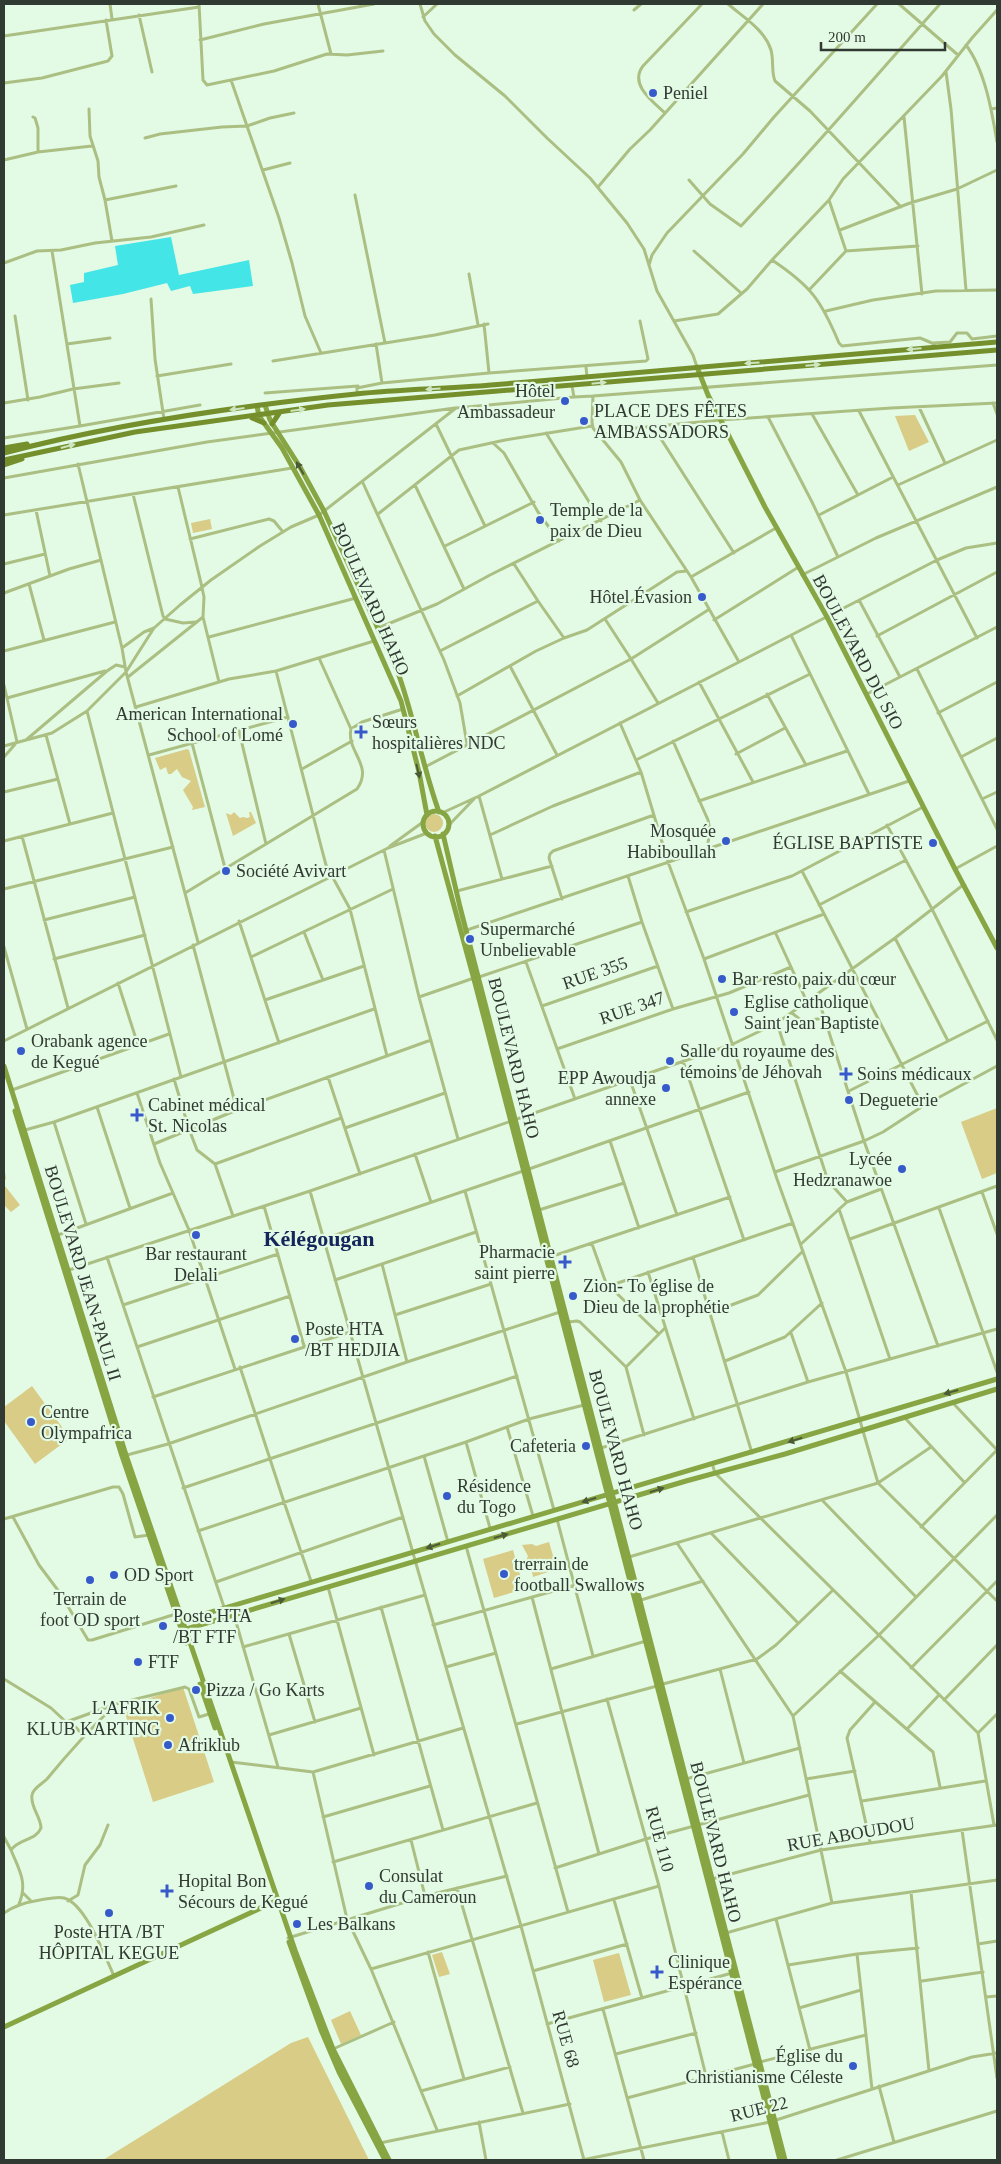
<svg xmlns="http://www.w3.org/2000/svg" width="1001" height="2164" viewBox="0 0 1001 2164" font-family="Georgia,serif">
<style>
.green{fill:#d8cc86}
.water{fill:#44e5e6}
.lines{fill:none;stroke-linecap:round;stroke-linejoin:round}
.street{stroke:#abbf83;stroke-width:3}
.secondary{stroke:#88a544;stroke-width:5}
.primary{stroke:#748f2c;stroke-width:5}
.oneway{fill:#cde5c0}
.oneway2{fill:#4b5a37}
.poi-dot{fill:#375acb;stroke:#e3fae5;stroke-width:2}
.labels{text-anchor:middle;stroke-width:4.5;stroke-linejoin:round;paint-order:stroke}
.poi-label{font-size:18px;fill:#313a32;stroke:#e3fae5;text-anchor:start}
.street-label{font-size:18px;fill:#313a32;stroke:#e3fae5}
.district-label{font-size:22px;font-weight:bold;fill:#14255c;stroke:#e3fae5}
</style>
<rect width="100%" height="100%" fill="#e3fae5"/>
<path class="green" d="M915,415L929,442L909,451L895,416Z
M210,519L212,529L193,533L191,523Z
M187,749L189,750L205,807L192,810L193,807L183,790L191,781L182,777L177,769L171,774H168L166,767L160,770L155,758Z
M234,812L240,818L243,817L247,818L250,817L249,812H251L256,823L233,836L226,813L231,815Z
M425 823a9 9 0 1 1 18 0a9 9 0 1 1-18 0Z
M997,1108V1173L982,1179L961,1122Z
M4,1165L6,1179L4,1180L5,1186L20,1205L11,1212L4,1205Z
M32,1386L70,1438L35,1464L4,1421V1407Z
M549,1542L557,1569L533,1577L531,1566L526,1561L528,1556L522,1545L532,1544L536,1546Z
M513,1550L524,1589L494,1598L483,1559Z
M183,1687L214,1782L153,1802L123,1707Z
M442,1952L450,1974L439,1977L432,1955Z
M619,1953L631,1995L604,2002L593,1960Z
M350,2011L361,2035L341,2044L331,2020Z
M308,2037L369,2160H103L291,2043Z"/>
<path class="water" d="M171,237L179,275L249,260L253,286L193,294L190,286L171,291L167,283L123,294L73,303L70,285L84,282V273L118,265L115,246Z"/>
<g class="lines">
<path class="street" d="M110,4L112,19
M199,4L203,80L207,85L274,71L327,54L347,55L383,51
M318,4L331,54
M420,4L425,21L434,34L455,55L505,96L547,138L590,178L627,223L644,249L657,291L693,355L697,367
M728,4C743,17 765,30 771,50C774,61 771,71 775,81L810,111L901,207
M899,4L958,55
M634,10L641,4
M139,15L152,72
M423,17L437,4
M4,36L199,7
M200,40L264,24L374,4
M966,45C985,70 992,112 997,142
M946,72L951,109L966,290
M231,80L279,218L292,263L305,316L321,353
M4,83L42,78L108,61L112,56L106,20
M89,109L90,136L98,161L99,177L105,200L112,241
M991,109L997,108
M665,113C652,101 629,84 643,66L702,4
M33,117L35,118L38,128V152
M904,117L922,294
M145,138L160,134L222,127L247,126L270,118L294,113
M4,160L38,152L92,146
M263,170L290,163
M689,180L710,204L741,226C810,153 874,78 940,4
M598,187L630,149L650,130L763,4
M355,195L385,343
M105,200L176,186
M829,200L846,251
M840,230L910,203L957,189L997,170
M52,251L80,426L200,405
M694,251L741,293
M772,260C811,286 821,300 839,343L842,346L920,338L932,343L936,347
M4,263L37,251L61,250L95,243L151,237L204,225
M649,265L652,255L667,233L743,154L774,117L877,4
M469,274L478,325
M810,289L846,251L918,246
M151,299L155,359L164,419
M826,311L873,300L936,291L997,290
M15,316L28,400
M674,321L718,314L747,289L772,260L829,200L843,179L942,76L972,38L997,10
M933,343L950,342L957,333H967L972,339L997,336
M67,344L110,338
M273,361L435,335L488,324
M586,367L587,377
M489,373L646,361L648,359L640,321
M157,376L231,364
M382,383L489,373L484,324
M572,386L574,397L593,396L592,422L593,428L621,462L640,500L691,577L739,662
M265,393L358,386
M357,394V388L382,383L376,344
M593,396L997,365
M4,403L40,397L73,389L119,383
M993,403L997,414
M919,407L945,463
M859,411L977,638
M812,414L858,495
M768,417L812,502L838,557
M436,424L485,526
M654,428L734,553
M546,433L601,521
M599,435L636,428L721,420L891,408L997,403
M4,438L80,426
M493,443L504,453L538,512L559,541
M78,464L122,648L126,672L198,942
M4,478L207,442L455,408
M363,483L444,660L460,703L467,744
M415,485L464,589
M898,485L997,440
M178,487L201,583L204,597L203,617L219,682
M133,494L163,616L165,619L183,623L196,622
M36,510L50,576
M378,514L459,450L505,440L592,426
M4,515L292,468
M819,515L893,477
M190,539L269,519L274,521L283,532
M445,546L534,502
M4,564L45,554
M514,564L538,601L564,638
M802,575L876,538L997,487
M691,577L776,528
M29,584L44,640
M4,593L69,569L101,560
M859,600L900,677
M605,619L631,659L708,610
M714,620L797,568
M378,628L437,604L490,575L640,500
M791,635L869,794
M877,636L997,572
M209,637L356,598
M122,648L144,632L154,628
M4,651L115,622
M440,651L538,601
M319,658L351,729
M510,666L557,755
M917,669L997,829
M276,671L322,850L326,865L350,909L387,1056
M128,677L203,617
M699,682L753,782
M4,685L17,742L4,757
M767,694L806,765
M867,694L997,627
M457,696L536,651L564,638L587,630L671,576L677,572L687,571
M7,698L105,671
M136,707L229,679L276,671L374,641
M87,711L181,1077
M938,713L997,682
M620,723L641,772L668,862L704,959L777,1179L846,1372L878,1483L997,1601
M239,731L266,844
M46,735L70,824
M26,740L107,671L116,665L125,667
M673,741L708,820L710,830L707,849
M192,743L225,868
M4,746L52,733L87,711L126,672L154,628L180,605L211,580L260,546L291,527L319,515L456,408L574,397
M736,754L785,728
M149,755L288,717
M961,757L997,738
M636,760L810,674
M425,767L631,659L658,703
M302,769L352,741
M4,792L58,779
M479,796L502,879
M982,799L997,792
M699,801L847,751
M442,813L479,796L937,560L966,548L997,543
M887,825L932,909L997,1040
M448,826L474,799
M490,835L553,806L641,772
M22,836L68,1008
M4,841L113,813
M390,846L423,822
M384,850L419,997L458,1139
M955,869L997,846
M802,871L923,1106
M628,876L642,922L673,1009
M4,889L173,847
M457,891L552,866
M185,893L357,789C374,765 346,752 351,729L362,722L403,709
M562,899L549,858L550,854L553,851L654,815
M819,905L906,860
M686,912L792,876L923,807
M44,920L135,897
M239,921L279,1043
M467,930L909,781
M304,932L323,980
M776,934L807,1002
M895,938L948,1041
M193,945L237,1110
M4,947L27,1029
M251,957L393,889
M54,959L145,935
M704,959L824,914
M526,962L575,1099
M479,977L642,922
M118,983L138,1045
M817,995L864,1141L938,1346
M419,997L474,978
M265,1000L364,966
M542,1006L658,966
M792,1013L802,1021L825,1018
M777,1023L828,1181L847,1202
M4,1041L388,848L427,833
M557,1049L673,1009L729,993L791,967
M683,1061L744,1240
M328,1077L360,1174
M174,1079L189,1129L197,1150L215,1164L233,1216
M630,1080L677,1215
M12,1090L169,1034
M849,1091L988,1021
M137,1093L160,1163L189,1230L235,1369
M97,1107L130,1208
M54,1122L86,1224
M345,1128L445,1093
M25,1130L54,1122L374,1009
M610,1141L639,1228
M154,1144L237,1110L431,1040
M415,1154L431,1202
M215,1164L341,1118
M529,1169L749,1092
M775,1172L864,1141L883,1132L923,1106L997,1066
M310,1191L417,1567L521,1926L584,2160
M465,1191L554,1510
M982,1192L997,1234
M264,1206L304,1346
M939,1208L997,1372
M839,1209L890,1359
M539,1210L624,1183
M58,1235L173,1193
M324,1239L523,1171
M850,1239L997,1186
M592,1244L606,1283L659,1334
M801,1244L847,1202L881,1189
M107,1257L224,1607
M550,1257L730,1197
M693,1257L752,1453
M382,1264L407,1362
M69,1270L310,1191L733,1044L777,1023L895,938L963,885
M648,1272L694,1419
M335,1280L476,1232
M609,1286L793,1223
M123,1305L278,1254
M710,1313L758,1295L803,1251
M395,1315L491,1284
M568,1322L577,1321L580,1322L626,1367L644,1435
M791,1333L808,1382
M137,1347L290,1296
M725,1361L785,1337L822,1303
M240,1367L284,1502L311,1581
M626,1367L665,1328
M153,1397L350,1332
M953,1403L997,1450
M905,1418L964,1482
M507,1427L533,1516
M466,1442L490,1528
M601,1448L808,1382L997,1329
M127,1455L168,1444L407,1362L560,1312
M424,1456L448,1542
M712,1463L715,1473L978,1733L994,1825
M183,1488L517,1376
M822,1500L916,1597
M13,1517L39,1565L60,1593L88,1640H92L176,1614
M4,1519L113,1487H119L123,1494L135,1537L149,1535
M557,1519L593,1656
M921,1527L997,1450
M198,1531L466,1442L529,1419L584,1405
M711,1533L798,1623
M677,1543L793,1716L832,1903
M466,1546L568,1912
M629,1557L878,1483L931,1447
M216,1582L403,1517
M328,1587L374,1755
M532,1597L599,1854
M641,1600L703,1581
M381,1607L443,1830
M234,1615L278,1767
M433,1625L575,1585
M289,1634L315,1722
M243,1647L425,1595
M446,1667L496,1653
M911,1668L997,1581
M551,1669L646,1641
M720,1669L744,1763
M840,1671L933,1752L940,1787
M4,1679L51,1708L66,1722L116,1704L185,1687L189,1689L199,1717L209,1714
M663,1684L757,1659L776,1645L832,1591
M607,1699L659,1886L706,2076
M944,1700L997,1645
M793,1716L878,1636L997,1515
M70,1721L83,1735
M517,1724L657,1686
M907,1729L939,1695
M978,1733L997,1714
M269,1735L361,1708
M231,1762L313,1772L463,1728
M313,1772L347,1919L371,1969L437,2130
M686,1779L800,1748
M806,1779L855,1771
M862,1801L985,1781
M323,1817L430,1786
M962,1830L997,2078
M4,1837L11,1850
M411,1840L425,1896
M870,1842L847,1738L850,1730L875,1702
M333,1862L537,1803
M555,1868L646,1839L809,1795
M712,1879L821,1850L997,1825
M457,1888L523,2113
M911,1892L929,2071
M23,1893L31,1901
M614,1900L642,1998
M68,1901L78,1895L85,1865L100,1845L108,1825
M19,1904C28,1882 19,1870 11,1850C19,1838 36,1841 41,1828C41,1817 30,1807 32,1795C33,1788 42,1784 47,1779C69,1752 91,1728 116,1704
M4,1913C15,1905 27,1902 40,1900C47,1899 57,1896 64,1898C86,1904 105,1957 114,1976
M776,1919L810,2050
M726,1933L832,1903L997,1880
M288,1938L425,1896L507,1876
M978,1944L997,1941
M428,1952L464,2079
M857,1954L872,2089
M788,1965L857,1954L918,1948
M371,1969L659,1886
M533,1971L627,1944
M922,1981L983,1972
M986,1997L997,1996
M799,2008L861,1990
M603,2009L644,2160
M547,2024L732,1973
M333,2049L394,2022
M616,2054L696,2033
M760,2062L866,2035
M879,2086L894,2142
M421,2091L510,2067
M627,2098L755,2064
M479,2122L486,2160
M722,2132L729,2160
M380,2143L570,2104
M582,2160L770,2122L972,2057L997,2053
M837,2160L997,2111"/>
<path class="secondary" d="M697,367L708,395L765,507L827,617L955,869L997,948
M265,405L270,420L300,467L324,511L397,670C414,716 422,765 439,812
M257,406L259,416L282,448L319,515L401,701L419,772L427,815
M423 824a13 13 0 1 1 26 0a13 13 0 1 1-26 0Z
M443,834L460,907L785,2160
M435,836L475,983L780,2160
M4,1066L126,1455L296,1953L333,2049L389,2160
M15,1111L122,1456L186,1643
M181,1621L997,1379
M183,1630L686,1481L785,1454L997,1389
M200,1684L215,1728
M289,1942L321,2030L339,2072L385,2160
M4,2027L278,1900"/>
<path class="primary" d="M252,418L264,423
M272,424L280,412
M4,448L27,444
M4,453C118,423 238,406 356,394C401,389 446,389 491,385C660,371 829,356 997,342
M4,460L135,432L328,405L997,350
M4,465L22,459"/>
</g>
<defs><path id="oneway-solid" d="M-6-.8H1V-3.2L6.5 0L1 3.2V.8H-6Z" transform="scale(1.25)"/></defs>
<g class="oneway">
<use href="#oneway-solid" transform="translate(914 349) rotate(175)"/>
<use href="#oneway-solid" transform="translate(752 363) rotate(176)"/>
<use href="#oneway-solid" transform="translate(813 365) rotate(-5)"/>
<use href="#oneway-solid" transform="translate(599 383) rotate(-6)"/>
<use href="#oneway-solid" transform="translate(433 389) rotate(176)"/>
<use href="#oneway-solid" transform="translate(237 409) rotate(173)"/>
<use href="#oneway-solid" transform="translate(298 410) rotate(-8)"/>
<use href="#oneway-solid" transform="translate(68 446) rotate(-15)"/>
</g>
<g class="oneway2">
<use href="#oneway-solid" transform="translate(300 468) rotate(-120)"/>
<use href="#oneway-solid" transform="translate(418 771) rotate(77)"/>
<use href="#oneway-solid" transform="translate(951 1392) rotate(164)"/>
<use href="#oneway-solid" transform="translate(795 1440) rotate(163)"/>
<use href="#oneway-solid" transform="translate(657 1490) rotate(-17)"/>
<use href="#oneway-solid" transform="translate(589 1500) rotate(163)"/>
<use href="#oneway-solid" transform="translate(501 1536) rotate(-16)"/>
<use href="#oneway-solid" transform="translate(433 1546) rotate(163)"/>
<use href="#oneway-solid" transform="translate(278 1601) rotate(-17)"/>
</g>
<g class="poi-dot">
<circle cx="653" cy="93" r="5"/>
<circle cx="565" cy="401" r="5"/>
<circle cx="584" cy="421" r="5"/>
<circle cx="540" cy="520" r="5"/>
<circle cx="702" cy="597" r="5"/>
<circle cx="293" cy="724" r="5"/>
<path d="M358.5 724.5h5v5h5v5h-5v5h-5v-5h-5v-5h5z"/>
<circle cx="726" cy="841" r="5"/>
<circle cx="933" cy="843" r="5"/>
<circle cx="226" cy="871" r="5"/>
<circle cx="470" cy="939" r="5"/>
<circle cx="722" cy="979" r="5"/>
<circle cx="734" cy="1012" r="5"/>
<circle cx="21" cy="1051" r="5"/>
<circle cx="670" cy="1061" r="5"/>
<path d="M843.5 1066.5h5v5h5v5h-5v5h-5v-5h-5v-5h5z"/>
<circle cx="666" cy="1088" r="5"/>
<circle cx="849" cy="1100" r="5"/>
<path d="M134.5 1107.5h5v5h5v5h-5v5h-5v-5h-5v-5h5z"/>
<circle cx="902" cy="1169" r="5"/>
<circle cx="196" cy="1235" r="5"/>
<path d="M562.5 1254.5h5v5h5v5h-5v5h-5v-5h-5v-5h5z"/>
<circle cx="573" cy="1296" r="5"/>
<circle cx="295" cy="1339" r="5"/>
<circle cx="31" cy="1422" r="5"/>
<circle cx="586" cy="1446" r="5"/>
<circle cx="447" cy="1496" r="5"/>
<circle cx="504" cy="1574" r="5"/>
<circle cx="114" cy="1575" r="5"/>
<circle cx="90" cy="1580" r="5"/>
<circle cx="163" cy="1626" r="5"/>
<circle cx="138" cy="1662" r="5"/>
<circle cx="196" cy="1690" r="5"/>
<circle cx="170" cy="1718" r="5"/>
<circle cx="168" cy="1745" r="5"/>
<circle cx="369" cy="1886" r="5"/>
<path d="M164.5 1883.5h5v5h5v5h-5v5h-5v-5h-5v-5h5z"/>
<circle cx="109" cy="1913" r="5"/>
<circle cx="297" cy="1924" r="5"/>
<path d="M654.5 1964.5h5v5h5v5h-5v5h-5v-5h-5v-5h5z"/>
<circle cx="853" cy="2066" r="5"/>
</g>
<g class="labels">
<g class="poi-label">
<text x="663" y="99">Peniel</text>
<text x="555" y="397" text-anchor="end">Hôtel<tspan x="555" dy="21">Ambassadeur</tspan></text>
<text x="594" y="417">PLACE DES FÊTES<tspan x="594" dy="21">AMBASSADORS</tspan></text>
<text x="550" y="516">Temple de la<tspan x="550" dy="21">paix de Dieu</tspan></text>
<text x="692" y="603" text-anchor="end">Hôtel Évasion</text>
<text x="283" y="720" text-anchor="end">American International<tspan x="283" dy="21">School of Lomé</tspan></text>
<text x="372" y="728">Sœurs<tspan x="372" dy="21">hospitalières NDC</tspan></text>
<text x="716" y="837" text-anchor="end">Mosquée<tspan x="716" dy="21">Habiboullah</tspan></text>
<text x="923" y="849" text-anchor="end">ÉGLISE BAPTISTE</text>
<text x="236" y="877">Société Avivart</text>
<text x="480" y="935">Supermarché<tspan x="480" dy="21">Unbelievable</tspan></text>
<text x="732" y="985">Bar resto paix du cœur</text>
<text x="744" y="1008">Eglise catholique<tspan x="744" dy="21">Saint jean Baptiste</tspan></text>
<text x="31" y="1047">Orabank agence<tspan x="31" dy="21">de Kegué</tspan></text>
<text x="680" y="1057">Salle du royaume des<tspan x="680" dy="21">témoins de Jéhovah</tspan></text>
<text x="857" y="1080">Soins médicaux</text>
<text x="656" y="1084" text-anchor="end">EPP Awoudja<tspan x="656" dy="21">annexe</tspan></text>
<text x="859" y="1106">Degueterie</text>
<text x="148" y="1111">Cabinet médical<tspan x="148" dy="21">St. Nicolas</tspan></text>
<text x="892" y="1165" text-anchor="end">Lycée<tspan x="892" dy="21">Hedzranawoe</tspan></text>
<text x="555" y="1258" text-anchor="end">Pharmacie<tspan x="555" dy="21">saint pierre</tspan></text>
<text x="196" y="1260" text-anchor="middle">Bar restaurant<tspan x="196" dy="21">Delali</tspan></text>
<text x="583" y="1292">Zion- To église de<tspan x="583" dy="21">Dieu de la prophétie</tspan></text>
<text x="305" y="1335">Poste HTA<tspan x="305" dy="21">/BT HEDJIA</tspan></text>
<text x="41" y="1418">Centre<tspan x="41" dy="21">Olympafrica</tspan></text>
<text x="576" y="1452" text-anchor="end">Cafeteria</text>
<text x="457" y="1492">Résidence<tspan x="457" dy="21">du Togo</tspan></text>
<text x="514" y="1570">trerrain de<tspan x="514" dy="21">football Swallows</tspan></text>
<text x="124" y="1581">OD Sport</text>
<text x="90" y="1605" text-anchor="middle">Terrain de<tspan x="90" dy="21">foot OD sport</tspan></text>
<text x="173" y="1622">Poste HTA<tspan x="173" dy="21">/BT FTF</tspan></text>
<text x="148" y="1668">FTF</text>
<text x="206" y="1696">Pizza / Go Karts</text>
<text x="160" y="1714" text-anchor="end">L'AFRIK<tspan x="160" dy="21">KLUB KARTING</tspan></text>
<text x="178" y="1751">Afriklub</text>
<text x="379" y="1882">Consulat<tspan x="379" dy="21">du Cameroun</tspan></text>
<text x="178" y="1887">Hopital Bon<tspan x="178" dy="21">Sécours de Kegué</tspan></text>
<text x="307" y="1930">Les Balkans</text>
<text x="109" y="1938" text-anchor="middle">Poste HTA /BT<tspan x="109" dy="21">HÔPITAL KEGUE</tspan></text>
<text x="668" y="1968">Clinique<tspan x="668" dy="21">Espérance</tspan></text>
<text x="843" y="2062" text-anchor="end">Église du<tspan x="843" dy="21">Christianisme Céleste</tspan></text>
</g>
<g class="street-label">
<text transform="translate(371 599) rotate(66)" y="6">BOULEVARD HAHO</text>
<text transform="translate(858 652) rotate(62)" y="6">BOULEVARD DU SIO</text>
<text transform="translate(595 973) rotate(-19)" y="6">RUE 355</text>
<text transform="translate(632 1008) rotate(-19)" y="6">RUE 347</text>
<text transform="translate(514 1058) rotate(76)" y="6">BOULEVARD HAHO</text>
<text transform="translate(83 1273) rotate(73)" y="6">BOULEVARD JEAN-PAUL II</text>
<text transform="translate(616 1450) rotate(75)" y="6">BOULEVARD HAHO</text>
<text transform="translate(851 1834) rotate(-10)" y="6">RUE ABOUDOU</text>
<text transform="translate(660 1839) rotate(75)" y="6">RUE 110</text>
<text transform="translate(716 1842) rotate(76)" y="6">BOULEVARD HAHO</text>
<text transform="translate(566 2039) rotate(74)" y="6">RUE 68</text>
<text transform="translate(759 2109) rotate(-14)" y="6">RUE 22</text>
</g>
<g class="district-label">
<text x="319" y="1246">Kélégougan</text>
</g>
</g>
<rect width="1001" height="2164" fill="none" stroke="#313a32" stroke-width="10"/>
<path d="M821 42v8h124v-8" fill="none" stroke="#313a32" stroke-width="2.5"/>
<text x="828" y="42" font-size="15" fill="#313a32" stroke="#e3fae5" stroke-width="4" paint-order="stroke">200 m</text>
</svg>
